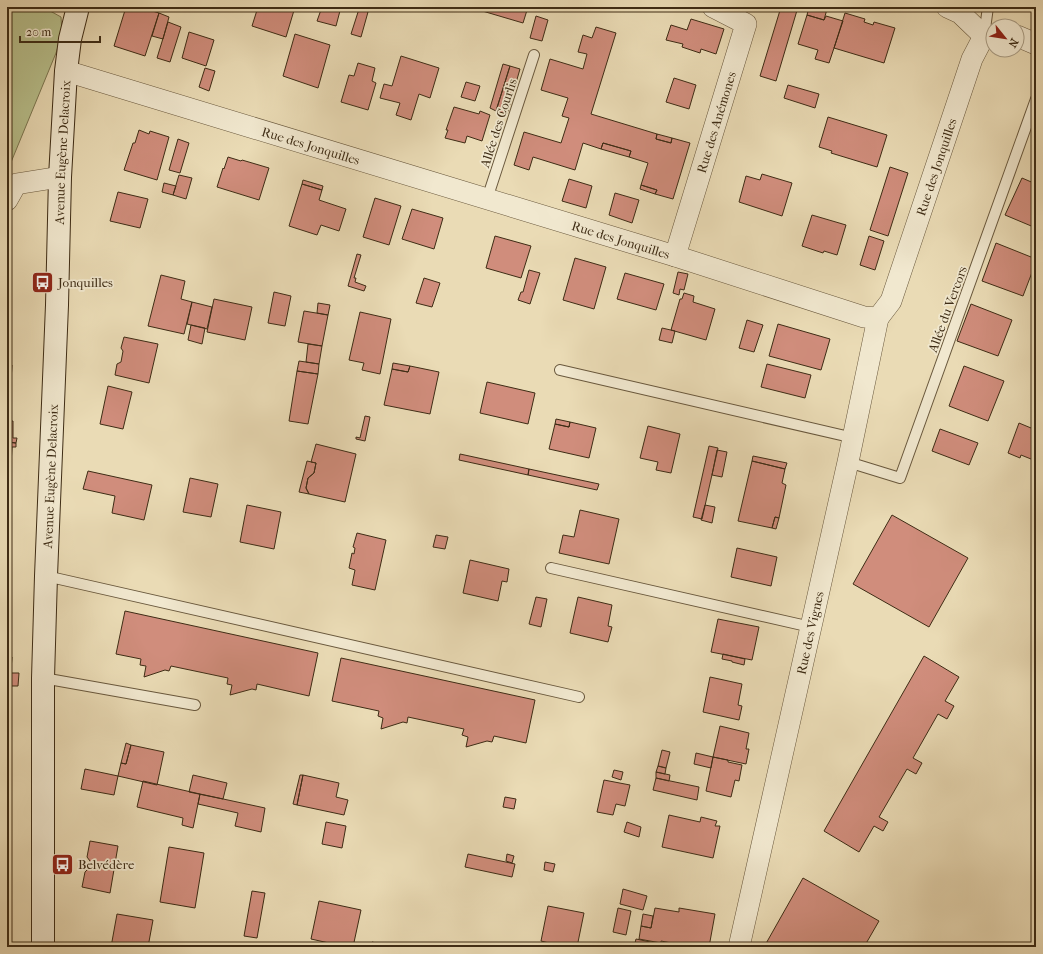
<svg xmlns="http://www.w3.org/2000/svg" width="1043" height="954" viewBox="0 0 1043 954" font-family="'IM FELL French Canon',serif">
<style>
.green{fill:#b8c08c;stroke:#7b7650}
.building{fill:#d08d7c;stroke:#3e2c15}
.lines{fill:none;stroke-linecap:round;stroke-linejoin:round}
.lane-casing{stroke:#69583d;stroke-width:12}
.street-casing{stroke:#69583d;stroke-width:22}
.secondary-casing{stroke:#3e2c15;stroke-width:24}
.lane{stroke:#f1e8cf;stroke-width:10}
.street{stroke:#f1e8cf;stroke-width:21}
.secondary{stroke:#f1e8cf;stroke-width:22}
.labels{text-anchor:middle;stroke-width:3.5;stroke-linejoin:round;paint-order:stroke}
.street-label{font-size:13px;fill:#3e2c15;stroke:#f1e8cf}
.poi-label{font-size:13px;fill:#3e2c15;stroke:#f1e8cf;text-anchor:start}
</style>
<rect width="100%" height="100%" fill="#eadbb5"/>
<filter id="stains"><feTurbulence type="fractalNoise" baseFrequency=".005" numOctaves="4"/><feColorMatrix values="0 0 0 0 .2 0 0 0 0 .09 0 0 0 0 .02 0 0 0 .5 -.17"/></filter>
<radialGradient id="worn" r=".72"><stop offset=".6" stop-color="#630" stop-opacity="0"/><stop offset="1" stop-color="#630" stop-opacity=".3"/></radialGradient>
<path class="green" d="M7,7H43L61,17L62,34L56,53L7,172Z"/>
<path class="building" d="M126,7H139L159,13L145,56L114,46Z
M258,7H295L286,37L252,26Z
M322,7H341L336,26L317,21Z
M480,7H528L523,23L479,10Z
M781,7H798L776,81L760,76Z
M809,7H820L827,9L824,20L807,15Z
M359,9L368,12L361,37L351,34Z
M159,13L169,17L163,39L152,36Z
M845,13L865,19L864,22L873,25L874,22L895,28L884,63L834,48Z
M807,15L824,20L826,16L843,21L829,63L815,59L818,50L798,44Z
M536,16L548,20L542,41L530,38Z
M691,19L724,29L716,54L701,49L700,53L682,47L683,44L666,40L671,25L687,30Z
M168,22L181,27L170,62L157,58Z
M596,27L616,33L591,114L657,134L656,139L671,143L672,138L690,143L673,199L655,194L657,190L641,185L648,163L629,157L631,151L603,143L601,149L583,143L575,170L533,157L529,170L514,165L524,132L561,143L569,118L562,116L568,98L541,90L550,59L583,69L587,54L578,52L583,35L592,38Z
M189,32L214,40L206,66L182,58Z
M295,34L330,45L318,88L283,76Z
M401,56L439,68L430,98L419,94L411,120L396,115L400,103L380,98L384,84L392,86Z
M358,63L375,68L372,81L376,83L368,110L341,102L349,75L354,76Z
M503,64L510,66L496,111L490,108Z
M510,66L520,69L507,114L496,111Z
M205,68L215,71L209,91L199,87Z
M674,78L696,85L689,109L666,102Z
M466,82L480,86L475,101L461,97Z
M788,85L819,94L815,108L784,98Z
M454,107L479,114L480,111L490,115L482,141L467,136L465,143L445,138L448,130H446Z
M828,117L887,135L877,167L831,153L832,151L819,147Z
M139,130L149,134L150,131L169,137L157,180L124,170L133,143H135Z
M657,134L672,138L671,143L656,139Z
M178,139L189,143L180,173L169,170Z
M603,143L631,151L629,157L601,149Z
M228,157L241,161L242,160L269,168L259,200L217,187L223,168L224,169Z
M890,167L908,173L888,236L870,230Z
M762,174L792,183L782,216L739,202L746,176L760,180Z
M179,175L192,178L186,199L173,195Z
M1022,178L1036,184V228L1005,215Z
M569,179L592,186L586,208L562,201Z
M303,180L323,186L322,190L302,184Z
M164,183L176,186L173,195L162,192Z
M302,184L322,190L319,200L346,209L339,231L321,225L317,235L289,226Z
M641,185L657,190L655,194L640,189Z
M118,192L148,199L140,228L110,221Z
M615,193L639,200L632,223L609,215Z
M375,198L401,206L389,245L363,237Z
M412,209L443,218L434,249L402,239Z
M812,215L846,225L837,255L824,251L823,253L802,246Z
M495,236L531,246L521,278L486,268Z
M869,236L884,241L875,270L860,265Z
M996,243L1036,259V262L1023,296L982,281Z
M357,254L361,255L354,278H356L355,282L366,286L364,291L348,286Z
M575,258L606,267L594,309L563,300Z
M529,270L540,273L530,304L518,300L521,292H523Z
M678,272L688,274L684,290L680,289L679,295L673,293Z
M625,273L664,284L656,310L617,299Z
M161,275L185,281L181,299L192,302L184,334L148,326Z
M424,278L440,283L432,307L416,303Z
M274,292L291,296L285,326L268,323Z
M684,293L694,296L693,302L715,309L706,340L671,330L680,299H682Z
M214,299L252,307L245,340L207,332Z
M192,302L212,307L207,329L187,324Z
M318,303L330,305L328,315L317,313Z
M971,304L1012,320L998,356L957,341Z
M304,311L328,315L322,346L298,342Z
M360,312L391,319L380,374L362,370L364,363L349,360Z
M747,320L763,325L754,352L739,348Z
M778,324L830,339L821,370L769,356Z
M191,325L205,328L202,344L188,340Z
M662,328L675,331L672,343L659,340Z
M124,337L158,344L149,383L115,375L117,364L121,362L123,351L121,348Z
M308,344L322,346L319,364L306,362Z
M299,361L319,364L318,374L297,371Z
M393,363L410,366L408,372L392,369Z
M767,364L811,375L805,398L761,387Z
M7,365H12L11,381H7Z
M410,366L439,372L430,414L384,405L392,369L408,372Z
M964,366L1004,381L988,421L949,406Z
M297,371L318,374L308,424L289,421Z
M487,382L535,393L528,424L480,413Z
M108,386L132,392L123,429L100,424Z
M365,416L370,417L365,441L356,439V437L360,438Z
M556,419L570,422L569,427L555,424Z
M7,421H13V438H17L16,443L7,442Z
M570,422L596,428L589,458L549,449L555,424L569,427Z
M1019,423L1031,428L1033,424L1036,425V461L1021,455L1020,458L1008,453Z
M648,426L680,434L671,473L656,470L658,462L640,458Z
M940,429L978,443L969,465L932,451Z
M7,442L16,443V447H12L11,465L7,464Z
M316,444L356,454L345,502L309,494L306,488L308,478L314,473L316,463L311,462Z
M709,446L718,448L702,519L693,517Z
M717,450L727,452L722,477L712,475Z
M460,454L529,469L528,475L459,460Z
M753,456L787,463L785,469L752,461Z
M307,461L316,463L314,473L308,478L306,488L309,494L299,492Z
M752,461L785,469L782,483L786,485L779,518L775,517L772,528L738,521Z
M529,469L599,484L597,490L528,475Z
M88,471L152,485L144,520L112,513L115,496L83,489Z
M190,478L218,484L211,517L183,512Z
M247,505L281,512L274,549L240,542Z
M705,505L715,507L712,523L701,520Z
M580,510L619,519L609,564L559,553L563,535L574,537Z
M892,515L968,558L929,627L853,584Z
M775,517L779,518L776,529L772,528Z
M357,533L386,540L375,590L352,585L355,570L349,568L352,553L354,554L355,548L353,547Z
M436,535L448,537L445,549L433,547Z
M737,548L777,557L771,586L731,577Z
M470,560L509,569L507,582L502,581L498,601L463,593Z
M536,597L547,599L541,627L529,624Z
M578,597L612,605L608,626L612,627L608,642L570,633Z
M125,611L318,653L309,696L257,684L256,690L252,689L230,695L232,685L227,684L228,678L171,666L169,671L165,670L144,677L146,666L140,665L141,659L116,654Z
M718,619L759,627L752,660L711,652Z
M7,639H11L10,656L12,657L11,670H7Z
M723,654L745,659L744,665L732,662V661L722,659Z
M924,656L959,677L945,701L954,706L947,719L938,714L913,758L922,763L916,774L907,769L879,817L888,822L883,831L874,826L859,852L824,831Z
M341,658L535,700L526,743L494,736L492,742L487,741L466,747L468,737L462,735L464,729L408,717L407,723L403,722L381,729L383,718L378,716L379,711L332,701Z
M7,673H19L18,686H11V700H7Z
M710,677L742,684L738,705L742,706L739,720L703,712Z
M720,726L749,733L746,749H749L746,764L713,757Z
M126,743L131,745L126,764L121,763Z
M131,745L164,752L157,785L118,776L121,763L126,764Z
M662,750L670,752L666,768L658,766Z
M696,753L713,757L711,768L694,764Z
M713,757L728,760V762L742,765L739,781L735,780L731,797L706,791Z
M658,766L666,768L665,774L656,772Z
M85,769L118,776L114,795L81,789Z
M614,770L623,772L621,780L612,777Z
M656,772L670,775L669,781L656,778Z
M193,775L227,783L223,799L189,792Z
M300,775H303L297,805L293,804Z
M303,775L339,783L336,797L348,800L344,815L297,805Z
M656,778L699,787L697,800L653,790Z
M604,780L630,785L625,806L616,804L613,815L597,812Z
M143,781L200,794L193,828L182,825L183,818L137,807Z
M200,794L265,808L261,832L235,826L238,813L198,804Z
M505,797L516,799L514,809L503,807Z
M669,815L700,822L701,817L717,821L715,826H720L713,858L662,847Z
M326,822L346,826L342,848L322,844Z
M627,822L641,827L639,837L624,832Z
M90,841L118,846L110,893L82,887L85,872L88,869L90,861L87,857Z
M169,847L204,853L195,908L160,902Z
M468,854L515,864L512,877L465,867Z
M507,854L514,856L512,863L506,861Z
M545,862L555,864L553,872L544,870Z
M803,878L879,921L864,947H764Z
M623,889L647,896L643,910L620,904Z
M252,891L265,893L257,938L244,936Z
M319,901L361,910L353,947H347L311,939Z
M548,906L584,913L577,947H552L553,944L541,941Z
M618,908L631,911L626,935L613,932Z
M655,908L679,912V908L715,914L709,947H692L661,941V943L639,939L641,926L651,928Z
M117,914L153,920L148,947H111Z
M643,914L653,916L651,928L641,926Z
M636,939L655,943V947H634Z
M372,942L392,947H371Z"/>
<g class="lines">
<defs>
<path id="lane" d="M984,36L988,7
M487,199L534,55
M560,370L854,438
M848,462L900,478L1036,99
M551,568L811,627
M46,576L579,697
M43,678L195,705"/>
<g id="street">
<path d="M947,7L960,13L984,36"/>
<path d="M1017,36L1036,44"/>
<path id="s1" d="M66,71L675,256L864,317L878,318L891,301L972,59L984,36L993,35"/>
<path d="M7,200L16,184L60,177"/>
<path id="s2" d="M675,256L746,24L713,7"/>
<path id="s3" d="M739,947L848,462L878,318"/>
</g>
<g id="secondary">
<path id="s4" d="M43,947V678L46,576L57,305L60,177L66,71L70,39L78,7"/>
</g>
</defs>
<use href="#lane" class="lane-casing"/>
<use href="#street" class="street-casing"/>
<use href="#secondary" class="secondary-casing"/>
<use href="#lane" class="lane"/>
<use href="#street" class="street"/>
<use href="#secondary" class="secondary"/>
</g>
<defs>
<symbol id="bus-square" viewBox="-11 -11 22 22"><rect x="-9" y="-9" width="18" height="18" rx="4" fill="#8f2418" stroke="#f1e8cf"/><path d="M-5-6H5V4H4V6H2V4H-2V6H-4V4H-5ZM-3.5-4V0h7V-4ZM-3.5 1.2v1.5H-2V1.2ZM2 1.2v1.5H3.5V1.2Z" fill="#fff"/></symbol>
</defs>
<g fill-rule="evenodd">
<use href="#bus-square" x="30" y="270" width="25" height="25"/>
<use href="#bus-square" x="50" y="852" width="25" height="25"/>
</g>
<g class="labels">
<g class="street-label">
<text dy="5" stroke="none"><textPath href="#s2" startOffset="140">Rue des Anémones</textPath></text>
<text transform="translate(498 123) rotate(-72)" y="5">Allée des Courlis</text>
<text dy="5" stroke="none"><textPath href="#s1" startOffset="256">Rue des Jonquilles</textPath></text>
<text dy="5" stroke="none"><textPath href="#s4" startOffset="795">Avenue Eugène Delacroix</textPath></text>
<text dy="5" stroke="none"><textPath href="#s1" startOffset="1012">Rue des Jonquilles</textPath></text>
<text dy="5" stroke="none"><textPath href="#s1" startOffset="580">Rue des Jonquilles</textPath></text>
<text transform="translate(947 309) rotate(-70)" y="5">Allée du Vercors</text>
<text dy="5" stroke="none"><textPath href="#s4" startOffset="471">Avenue Eugène Delacroix</textPath></text>
<text dy="5" stroke="none"><textPath href="#s3" startOffset="322">Rue des Vignes</textPath></text>
</g>
<g class="poi-label">
<text x="58" y="287">Jonquilles</text>
<text x="78" y="869">Belvédère</text>
</g>
</g>
<rect width="1043" height="954" fill="none" stroke="#eadbb5" stroke-width="24"/>
<rect x="8" y="8" width="1027" height="938" fill="none" stroke="#3e2c15" stroke-width="2"/>
<rect x="12" y="12" width="1019" height="930" fill="none" stroke="#3e2c15"/>
<g transform="translate(1005 38) rotate(120)"><circle r="19" fill="#f1e8cf" stroke="#a99d85"/>
<path d="M0-3L7 15L0 10L-7 15Z" fill="#8f2418"/>
<text y="-6" font-size="11" font-weight="bold" text-anchor="middle" fill="#3e2c15">N</text>
</g>
<path d="M20 36v6h80v-6" fill="none" stroke="#3e2c15" stroke-width="2"/>
<text x="26" y="36" font-size="12" fill="#3e2c15" stroke="#f1e8cf" stroke-width="3" paint-order="stroke">20 m</text>
<rect width="100%" height="100%" filter="url(#stains)"/>
<rect width="100%" height="100%" fill="url(#worn)"/>
</svg>
